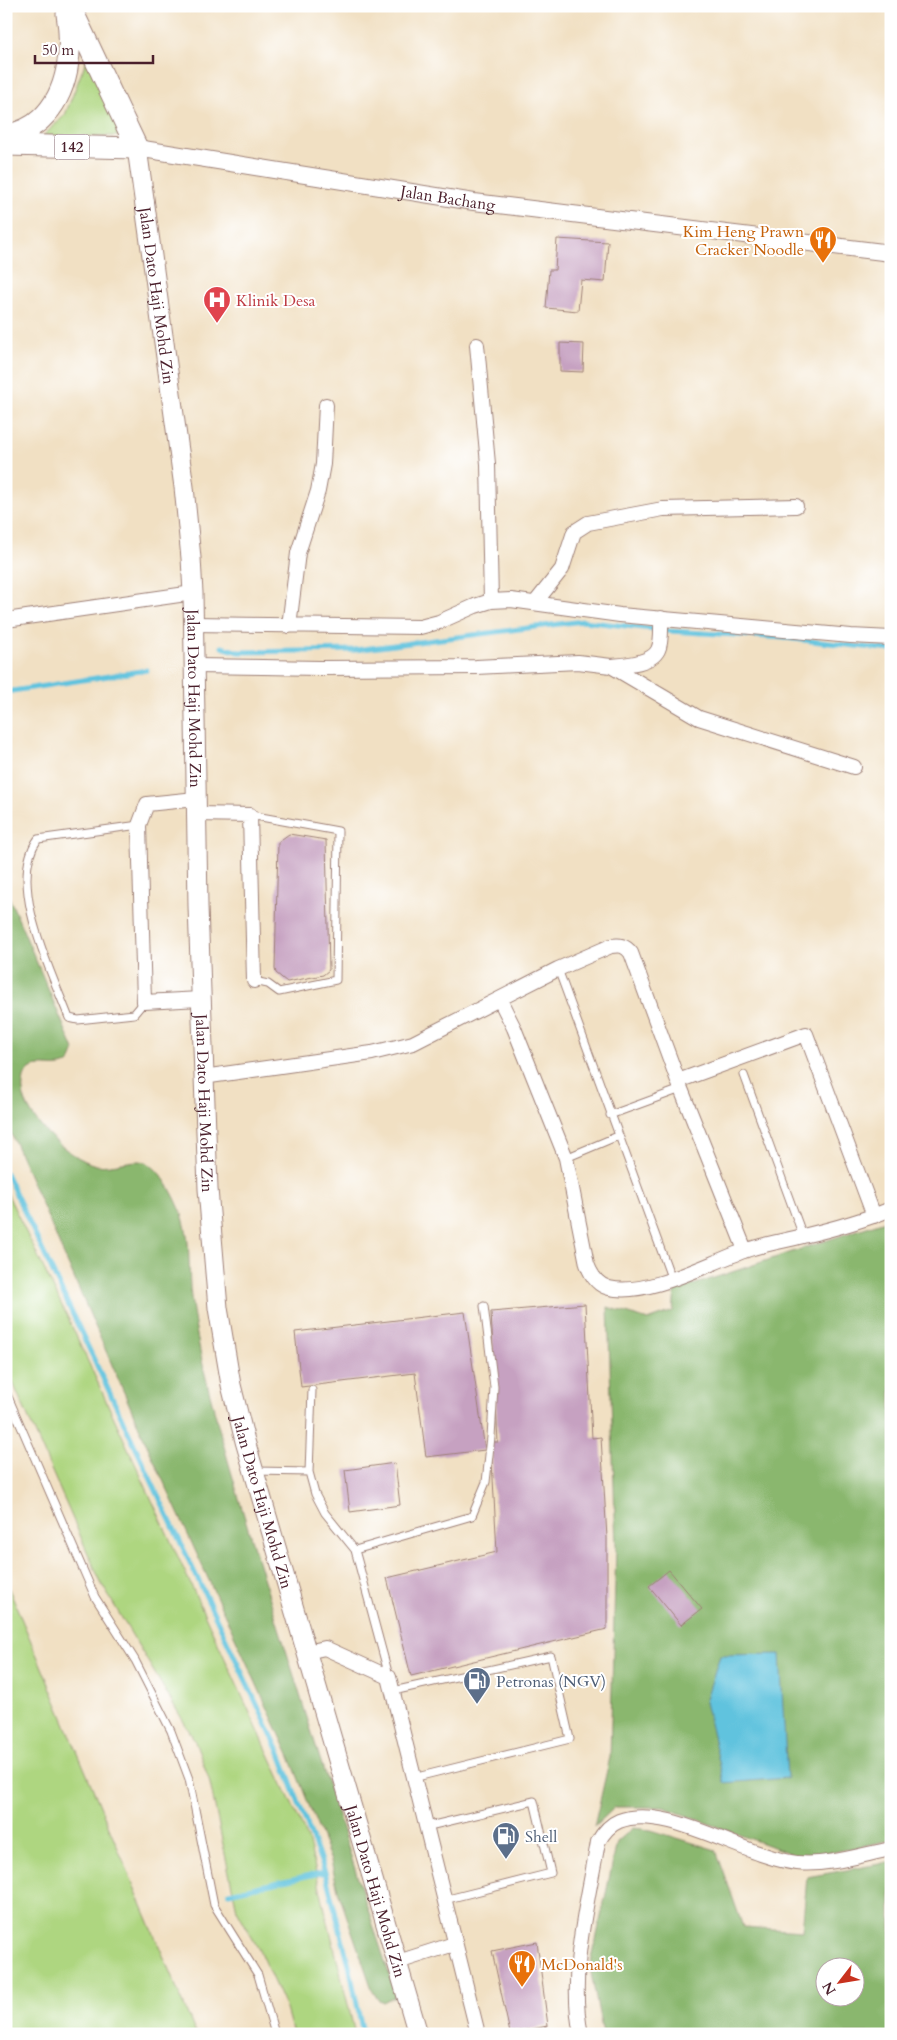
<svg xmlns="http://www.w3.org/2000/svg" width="897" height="2040" viewBox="0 0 897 2040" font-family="Cardo,serif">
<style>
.green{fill:#aed680;stroke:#7c7a56}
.forest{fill:#8ab76e;stroke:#6a6b4c;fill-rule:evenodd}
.water{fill:#60c3de;stroke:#557184}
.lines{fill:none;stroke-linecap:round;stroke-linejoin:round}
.stream{stroke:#60c3de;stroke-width:5}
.building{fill:#c6a1c1}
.service-casing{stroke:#9e8077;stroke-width:9}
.minor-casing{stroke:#9e8077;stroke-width:16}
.tertiary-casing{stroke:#9e8077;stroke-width:18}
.secondary-casing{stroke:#9e8077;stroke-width:21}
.primary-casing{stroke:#9e8077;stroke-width:23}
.service{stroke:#fff;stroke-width:7}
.minor{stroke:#fff;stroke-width:14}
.tertiary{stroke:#fff;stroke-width:16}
.secondary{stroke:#fff;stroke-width:19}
.primary{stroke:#fff;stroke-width:21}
.labels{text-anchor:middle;stroke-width:4;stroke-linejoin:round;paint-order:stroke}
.shield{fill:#fff;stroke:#80626b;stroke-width:1}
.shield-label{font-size:15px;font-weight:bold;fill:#4a1f2b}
.street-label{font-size:16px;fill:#4a1f2b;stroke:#fff}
.food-label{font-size:16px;fill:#c56008;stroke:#fff;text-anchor:end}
.health-label{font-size:16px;fill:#be3a42;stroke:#fff;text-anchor:start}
.service-label{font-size:16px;fill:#4e5e75;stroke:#fff;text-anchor:start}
</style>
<rect width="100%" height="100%" fill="#fff"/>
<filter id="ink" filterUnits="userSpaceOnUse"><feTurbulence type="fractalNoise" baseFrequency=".02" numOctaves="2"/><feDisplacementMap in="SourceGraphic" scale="10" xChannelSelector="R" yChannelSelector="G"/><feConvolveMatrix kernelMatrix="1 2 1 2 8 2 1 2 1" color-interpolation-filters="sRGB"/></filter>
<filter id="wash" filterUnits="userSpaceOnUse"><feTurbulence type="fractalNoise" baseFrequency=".0096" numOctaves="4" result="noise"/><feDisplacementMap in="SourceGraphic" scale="20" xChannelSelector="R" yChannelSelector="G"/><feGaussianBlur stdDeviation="1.12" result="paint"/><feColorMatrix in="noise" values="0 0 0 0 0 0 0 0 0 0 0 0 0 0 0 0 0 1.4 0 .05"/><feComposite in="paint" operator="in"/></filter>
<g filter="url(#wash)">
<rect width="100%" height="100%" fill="#f1e0c3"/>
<path class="green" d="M87,59L124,136H43L65,115Z
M6,1191L68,1318L308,1839L355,2034H293L286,2009L259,1950L237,1910L209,1779L194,1739L101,1583L6,1367Z
M6,1582L196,2034H6Z"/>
<path class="forest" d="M6,890L74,1050C70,1085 27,1047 23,1083C18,1114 68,1158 96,1165C113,1168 132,1158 145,1162C162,1168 180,1205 184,1221C191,1245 188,1273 191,1298C196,1333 203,1369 212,1402C232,1479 256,1555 280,1631C317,1750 354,1868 393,1986L395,1996L383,2002L379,2000L372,1989L339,1894L331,1861L290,1757L150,1452L6,1122Z
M891,1219V1840L834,1852L795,1855L663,1807H615L594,1827L610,1757L616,1547L608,1307L648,1320L673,1311L675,1291Z
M633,1828L651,1830L716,1850L743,1927L802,1931L807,1877L891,1862V2034H603L590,1968L617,1842ZM824,1968H854V1998H824Z"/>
<path class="water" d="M780,1654L787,1778L724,1783L705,1702L720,1655Z"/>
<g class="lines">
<path class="stream" d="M222,647L239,652L355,650L583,621L669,631L785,638L891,650
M6,692L147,670
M6,1173L279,1751L325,1872L349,1965L363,2034
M229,1893L325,1872"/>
</g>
<g id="blocks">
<path class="building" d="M557,239L608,242L605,282L581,280L578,311L546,308L549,270H555Z
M560,343L584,344L583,372L560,371Z
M289,834L326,840L329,970L323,975L287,982L276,973L275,969L278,842Z
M585,1304L592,1438L601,1437L607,1538V1629L411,1676L387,1578L497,1552L491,1442H498L491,1312Z
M465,1312L485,1450L426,1457L415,1373L301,1387L295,1332Z
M395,1463L400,1505L350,1512L345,1470Z
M669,1570L702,1609L681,1625L649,1586Z
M537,1942L548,2026L510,2033L492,1951Z"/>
</g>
</g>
<g filter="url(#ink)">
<use href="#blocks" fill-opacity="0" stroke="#9e8077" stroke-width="1"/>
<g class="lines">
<defs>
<path id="service" d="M250,815L338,831L336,980L279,992L268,984L254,981
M139,825L38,839C6,883 52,973 69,1018L78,1020L134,1014L144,1002
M558,969L672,1280
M744,1075L803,1236
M610,1115L681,1089
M566,1158L618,1136
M312,1390L309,1472L315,1494L325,1513L355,1550L389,1676
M6,1392L95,1597L135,1660L171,1731L189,1779L214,1905L258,1975L275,2034
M256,1471L309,1472
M355,1550L472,1516L486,1482L491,1437L494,1387L484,1306
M393,1691L551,1656L570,1739L413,1778
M425,1827L534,1801L551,1873L444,1900"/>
<path id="minor" d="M477,345L488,464L491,601
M535,603L562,569L574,532L588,523L663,509L796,506
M6,620L193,593
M194,624L420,627L439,622L475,606L491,601L511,600L620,615L851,636L891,638
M289,626L298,553L318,491L323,464L326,405
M195,666L320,668L476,667L578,662L611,666L699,718L854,767
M611,666C624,665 651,664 658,650C662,642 661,627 661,618
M196,799L147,804L139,825L144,1002L200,999
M197,814L250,815L254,981
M500,1000L514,1028L566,1158L587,1264C591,1275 597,1285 609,1288C648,1297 708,1263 744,1251C763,1244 784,1241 803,1236C833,1229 862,1221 891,1209
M203,1077L372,1053L413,1043L558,969L611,946C620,945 625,945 631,953L681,1089L745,1250
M678,1081L806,1034L874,1216
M307,1652L325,1648L389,1677L478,2034
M398,1962L454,1944
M581,2034C568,1975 588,1901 598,1842C603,1833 609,1825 619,1821C666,1802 746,1858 797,1863C827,1866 861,1855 891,1849"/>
<g id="tertiary">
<path id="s1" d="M137,148L474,202L891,253"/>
</g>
<g id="secondary">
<path id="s2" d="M137,148L184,487L191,558L193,593L198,906L208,1189L218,1308L231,1385L245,1441L418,2034"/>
</g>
<path id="primary" d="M6,136C18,133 32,128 41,119C69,93 73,49 67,14
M6,145L137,148L70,6"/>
</defs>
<use href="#service" class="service-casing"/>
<use href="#minor" class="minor-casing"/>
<use href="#tertiary" class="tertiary-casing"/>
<use href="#secondary" class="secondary-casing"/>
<use href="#primary" class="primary-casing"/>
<use href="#service" class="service"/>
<use href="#minor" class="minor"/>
<use href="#tertiary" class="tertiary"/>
<use href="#secondary" class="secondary"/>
<use href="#primary" class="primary"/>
</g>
</g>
<defs>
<symbol id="restaurant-pin" viewBox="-11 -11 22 30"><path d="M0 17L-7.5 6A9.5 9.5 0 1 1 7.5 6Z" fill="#e8710a" stroke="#fff"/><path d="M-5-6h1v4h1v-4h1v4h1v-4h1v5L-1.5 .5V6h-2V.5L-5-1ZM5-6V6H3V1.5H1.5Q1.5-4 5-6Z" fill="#fff"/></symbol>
<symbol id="hospital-pin" viewBox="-11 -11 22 30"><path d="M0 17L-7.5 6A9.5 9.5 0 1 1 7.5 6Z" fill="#e0444e" stroke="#fff"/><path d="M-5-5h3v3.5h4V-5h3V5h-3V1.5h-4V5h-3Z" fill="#fff"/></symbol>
<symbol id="fuel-pin" viewBox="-11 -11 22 30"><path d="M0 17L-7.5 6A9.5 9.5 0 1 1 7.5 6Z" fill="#5c6f8a" stroke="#fff"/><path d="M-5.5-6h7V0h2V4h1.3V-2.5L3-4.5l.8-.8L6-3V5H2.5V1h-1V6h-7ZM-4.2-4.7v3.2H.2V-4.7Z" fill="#fff"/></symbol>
</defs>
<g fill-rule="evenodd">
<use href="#restaurant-pin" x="807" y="224" width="32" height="43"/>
<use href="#hospital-pin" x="201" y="284" width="32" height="43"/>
<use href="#fuel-pin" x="461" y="1665" width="32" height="43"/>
<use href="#fuel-pin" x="490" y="1820" width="32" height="43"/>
<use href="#restaurant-pin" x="506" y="1948" width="32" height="43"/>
</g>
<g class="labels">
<rect class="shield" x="54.5" y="134.5" width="35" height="25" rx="4"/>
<g class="shield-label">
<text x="72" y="152">142</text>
</g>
<g class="street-label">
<text dy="6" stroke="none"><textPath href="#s1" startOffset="315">Jalan Bachang</textPath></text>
<text dy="6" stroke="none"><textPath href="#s2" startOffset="149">Jalan Dato Haji Mohd Zin</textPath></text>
<text dy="6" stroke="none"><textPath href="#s2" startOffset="554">Jalan Dato Haji Mohd Zin</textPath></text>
<text dy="6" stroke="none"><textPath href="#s2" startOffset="959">Jalan Dato Haji Mohd Zin</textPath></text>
<text dy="6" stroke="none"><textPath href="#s2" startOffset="1364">Jalan Dato Haji Mohd Zin</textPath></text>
<text dy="6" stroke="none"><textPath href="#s2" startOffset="1769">Jalan Dato Haji Mohd Zin</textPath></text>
</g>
<g class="food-label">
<text x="804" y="237">Kim Heng Prawn<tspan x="804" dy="18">Cracker Noodle</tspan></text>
<text x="541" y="1970" text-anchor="start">McDonald's</text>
</g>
<g class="health-label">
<text x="236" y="306">Klinik Desa</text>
</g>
<g class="service-label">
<text x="496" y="1687">Petronas (NGV)</text>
<text x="525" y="1842">Shell</text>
</g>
</g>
<rect width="897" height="2040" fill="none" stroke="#fff" stroke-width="25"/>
<g transform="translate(840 1982) rotate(239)"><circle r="24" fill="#ffffff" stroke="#b7a5aa"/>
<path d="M0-4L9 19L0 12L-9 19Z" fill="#c8321e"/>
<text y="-8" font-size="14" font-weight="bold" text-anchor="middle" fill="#4a1f2b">N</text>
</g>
<path d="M35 55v8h118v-8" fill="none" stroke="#4a1f2b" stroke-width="2.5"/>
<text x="42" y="55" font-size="15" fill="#4a1f2b" stroke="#ffffff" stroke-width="4" paint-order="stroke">50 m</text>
</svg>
